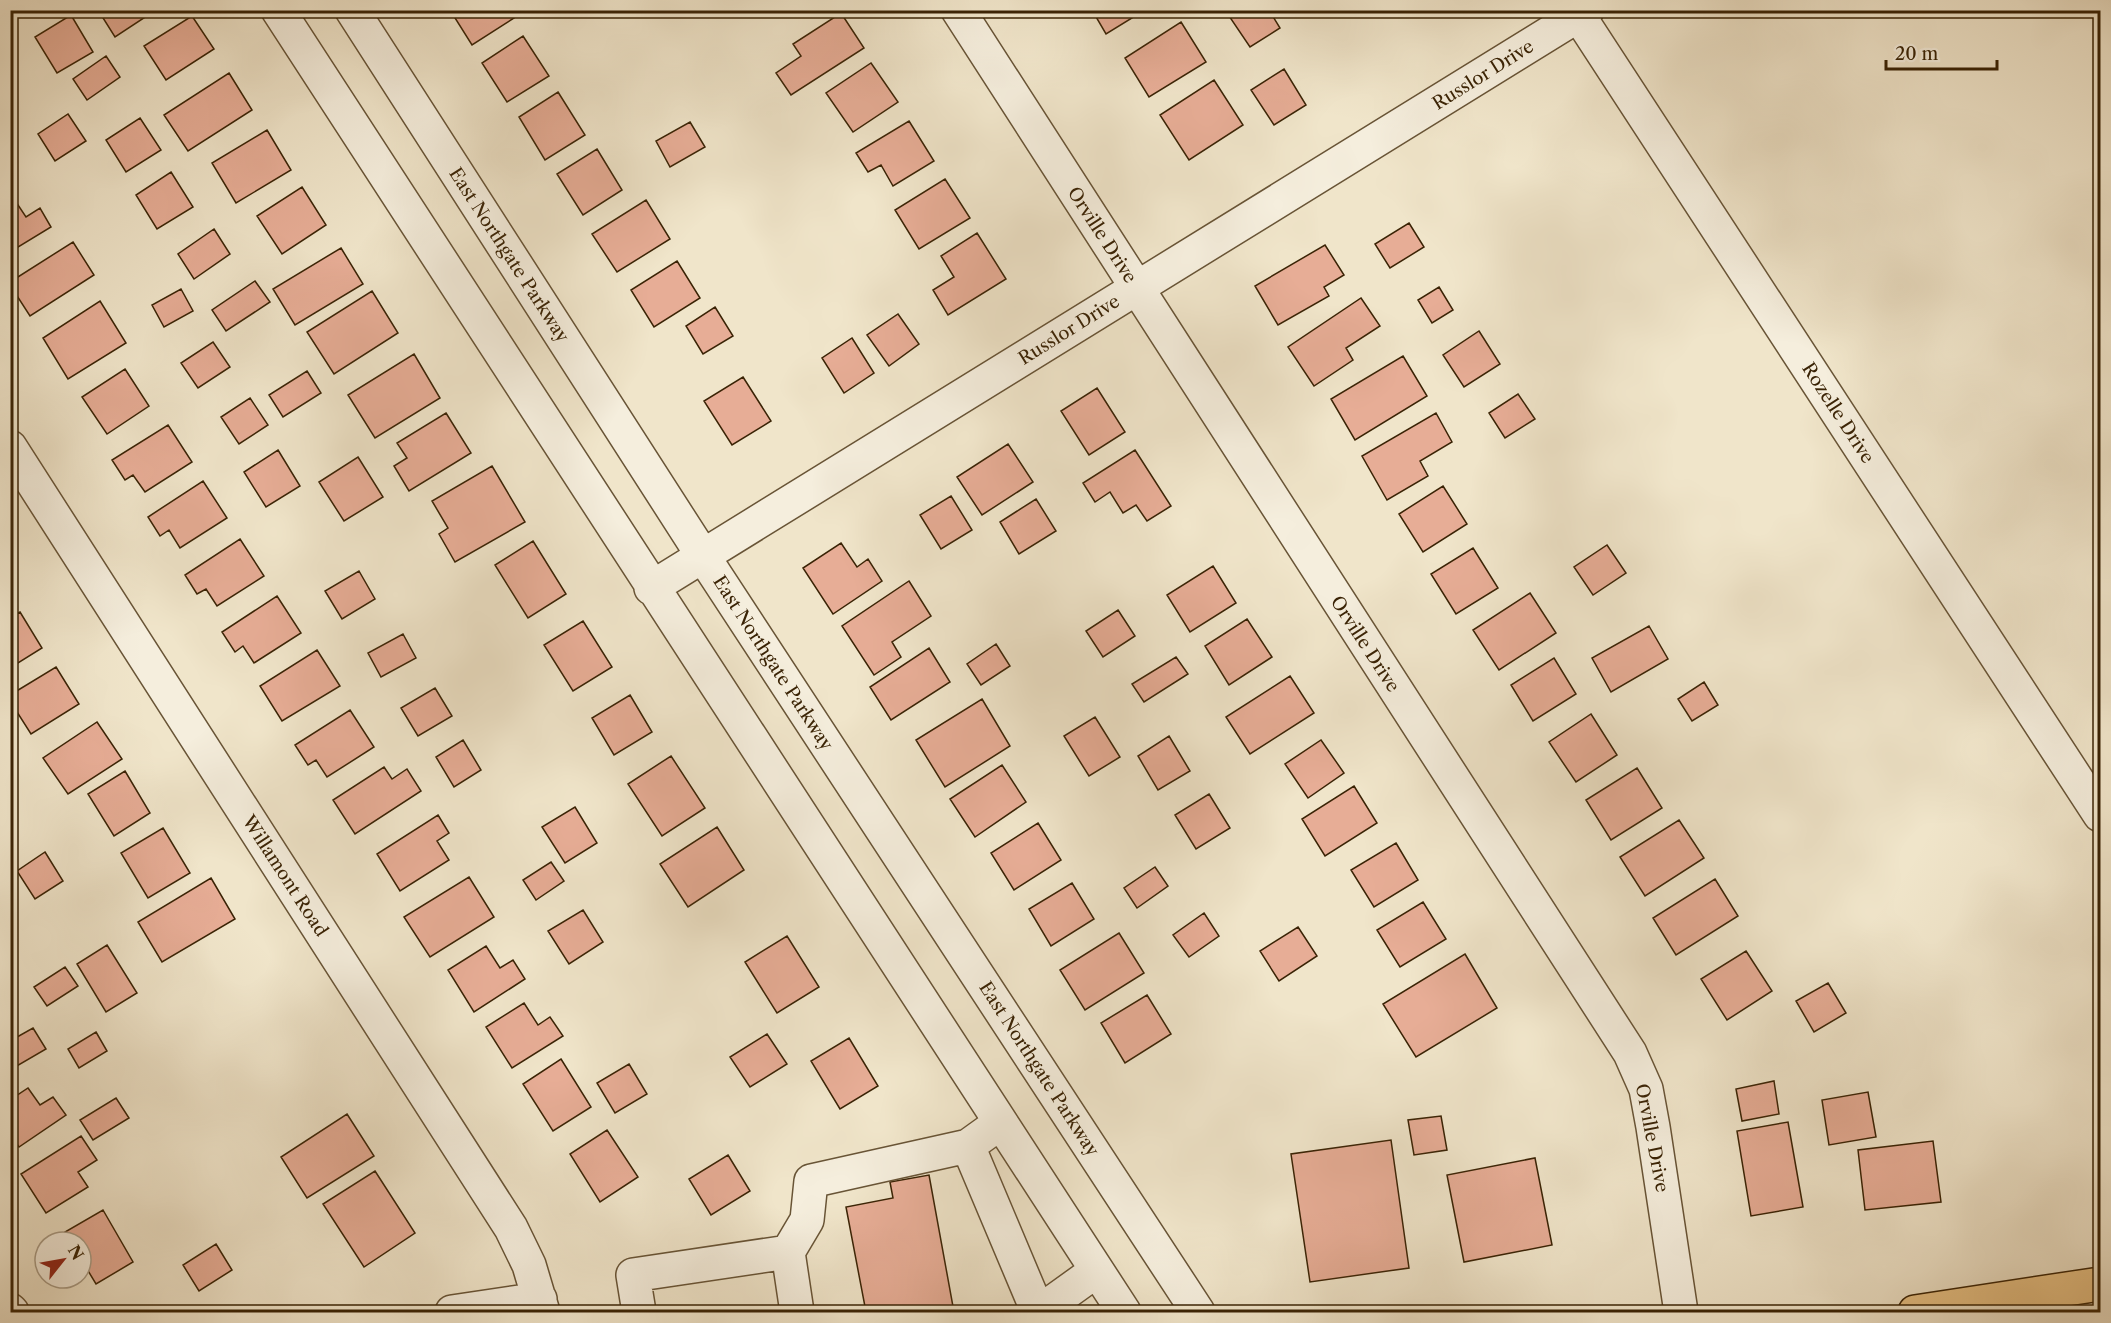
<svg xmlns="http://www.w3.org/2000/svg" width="2111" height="1323" viewBox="0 0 2111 1323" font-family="'Libre Caslon Text',serif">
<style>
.building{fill:#e7ad96;stroke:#3a2305;stroke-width:1.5}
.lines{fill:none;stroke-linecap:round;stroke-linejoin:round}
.minor-casing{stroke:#685436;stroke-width:36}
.major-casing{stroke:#3a2305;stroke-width:36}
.minor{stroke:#f5eedd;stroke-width:33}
.major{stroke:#e8c285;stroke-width:33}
.labels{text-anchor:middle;stroke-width:4.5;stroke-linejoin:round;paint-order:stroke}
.street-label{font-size:18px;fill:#3a2305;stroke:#f5eedd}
</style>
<rect width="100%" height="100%" fill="#f0e5ca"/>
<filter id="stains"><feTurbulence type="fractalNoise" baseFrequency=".00333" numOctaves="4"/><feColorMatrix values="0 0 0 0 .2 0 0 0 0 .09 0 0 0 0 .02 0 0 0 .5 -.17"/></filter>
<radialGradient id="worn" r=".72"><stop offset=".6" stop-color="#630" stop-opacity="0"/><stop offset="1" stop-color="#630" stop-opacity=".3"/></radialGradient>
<path class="building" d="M98,10H156L115,37Z
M450,10H509L514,18L472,45Z
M1092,10H1145L1106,34Z
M1231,10H1269L1280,28L1250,47L1227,13Z
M841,13L864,48L791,95L776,73L801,56L793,44Z
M71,15L93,52L57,73L35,37Z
M192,16L214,49L166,80L144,46Z
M1181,22L1206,62L1149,97L1125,58Z
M523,36L549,76L507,102L482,63Z
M106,56L120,77L87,100L73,79Z
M871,63L898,102L853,132L826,93Z
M1284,69L1306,105L1274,125L1251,90Z
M229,73L252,110L188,151L164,115Z
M1214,80L1243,125L1189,160L1160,115Z
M558,92L585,135L545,160L519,117Z
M68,114L86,141L55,161L38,134Z
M140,118L161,150L126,172L106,140Z
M909,121L934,161L893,186L881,165L868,172L856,153Z
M690,122L705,147L670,167L656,141Z
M267,130L291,170L236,203L212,163Z
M597,149L622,190L583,215L557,174Z
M171,172L193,207L157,229L136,195Z
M945,179L970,218L919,249L895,210Z
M302,187L326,225L282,254L257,216Z
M14,199L26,217L40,208L51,227L10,252V202Z
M646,200L670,239L617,272L592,234Z
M1409,223L1424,247L1390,268L1375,244Z
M214,229L230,254L194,279L178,254Z
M977,233L1006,279L948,315L933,290L954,277L941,256Z
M73,242L94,275L30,316L10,285V282Z
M1325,245L1344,275L1324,287L1329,296L1278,325L1255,286Z
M341,248L363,284L295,325L273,289Z
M677,261L700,298L654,327L631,290Z
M255,281L270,302L226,331L212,310Z
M1439,287L1453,310L1432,323L1418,300Z
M181,289L193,311L164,327L152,305Z
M372,291L398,333L334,374L307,332Z
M1361,298L1380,326L1346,348L1353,360L1314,386L1288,347Z
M100,301L126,343L68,379L43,338Z
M715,307L733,336L703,354L686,326Z
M898,314L919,344L889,366L867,335Z
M1479,331L1500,364L1464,387L1443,355Z
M852,338L874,373L844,393L822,358Z
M213,342L230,367L198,388L181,363Z
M414,354L440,398L375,438L348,395Z
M1403,356L1427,396L1355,440L1331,399Z
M125,369L149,406L107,434L82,397Z
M307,371L321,393L283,417L269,395Z
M743,377L771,421L732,445L704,401Z
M1097,388L1125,432L1089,455L1061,411Z
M1518,394L1535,419L1505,438L1489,413Z
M250,398L268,425L239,444L221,417Z
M446,413L471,453L409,491L394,466L407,458L397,443Z
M1436,413L1452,442L1420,461L1428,476L1387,500L1362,456Z
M168,425L192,462L145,492L133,475L125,480L112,460Z
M1008,444L1033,482L982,515L957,477Z
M278,450L300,486L266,507L244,472Z
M1135,450L1171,506L1147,521L1136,505L1123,513L1110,492L1095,502L1083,483Z
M358,457L383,497L344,521L319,482Z
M492,466L525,522L455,562L439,534L448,528L432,501Z
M203,481L227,518L180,548L169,530L160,536L148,517Z
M1443,486L1467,524L1423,552L1399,514Z
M951,496L972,530L941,549L920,515Z
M1036,499L1056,531L1019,554L1000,522Z
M240,539L264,576L217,606L206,589L197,594L185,575Z
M533,541L566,594L528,618L495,565Z
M841,543L857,567L868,559L882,581L833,614L803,568Z
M1607,545L1626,573L1593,595L1574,567Z
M1473,548L1498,588L1456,614L1431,574Z
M1213,566L1236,603L1190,632L1167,595Z
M359,571L375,599L342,619L325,591Z
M909,581L931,616L892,642L901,657L874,675L842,626Z
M1530,593L1556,633L1499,670L1473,630Z
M277,596L301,633L254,663L243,646L235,652L222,632Z
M1118,610L1135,636L1103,657L1086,631Z
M20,612L42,648L10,668V617Z
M1247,619L1272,657L1229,685L1205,646Z
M583,621L612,667L573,691L544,645Z
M1649,626L1668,659L1611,692L1592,658Z
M403,634L416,658L381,677L368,653Z
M996,644L1010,666L981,685L967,664Z
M929,648L950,682L891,720L870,687Z
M317,650L340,686L282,721L260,686Z
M1176,657L1188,674L1144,702L1132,684Z
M1554,658L1576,694L1533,721L1511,685Z
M56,667L79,704L31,734L10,701V695Z
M1290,676L1314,713L1250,754L1226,717Z
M1704,682L1718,705L1692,721L1678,699Z
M435,688L452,716L418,736L401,708Z
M630,695L652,732L614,755L592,718Z
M982,699L1010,746L945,787L916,740Z
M350,710L374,747L327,777L316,760L308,765L295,745Z
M1591,714L1617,755L1576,782L1549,742Z
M1095,717L1120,757L1089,776L1064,736Z
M97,722L122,759L68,794L43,758Z
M1169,736L1190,771L1158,790L1138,756Z
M463,740L481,770L454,787L436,757Z
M1321,740L1344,773L1308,798L1285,764Z
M671,756L705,808L662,836L628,784Z
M1002,765L1026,802L975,837L950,799Z
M384,767L392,779L407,769L421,791L355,834L333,800Z
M1637,768L1662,808L1611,840L1586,800Z
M125,771L150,813L114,836L88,794Z
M1354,786L1377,823L1325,856L1302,819Z
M1209,794L1230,828L1196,849L1175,815Z
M575,807L597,843L565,863L542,827Z
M438,815L449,833L437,841L449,860L400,891L377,854Z
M1679,820L1704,858L1645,896L1620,857Z
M1038,823L1061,860L1014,890L991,853Z
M717,827L744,870L688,907L660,864Z
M163,828L190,873L148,898L121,853Z
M1396,843L1418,880L1374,907L1351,870Z
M45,852L63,881L35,899L17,871Z
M551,862L564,881L536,900L523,880Z
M1155,867L1168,886L1137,908L1124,888Z
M469,877L494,917L430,957L404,917Z
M211,878L235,919L162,962L138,922Z
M1715,879L1738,916L1676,955L1653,918Z
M1072,883L1094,919L1051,946L1029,909Z
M1423,902L1446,939L1400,967L1377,930Z
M583,910L603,942L569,964L548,931Z
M1204,913L1219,936L1189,957L1173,935Z
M1298,927L1317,956L1279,981L1260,951Z
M1119,933L1144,973L1085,1010L1060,970Z
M787,936L819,987L777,1013L745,962Z
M107,945L137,993L106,1012L77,964Z
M486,946L500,968L513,960L525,979L474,1012L448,970Z
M1746,951L1772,991L1727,1020L1701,979Z
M1465,954L1497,1008L1416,1057L1383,1004Z
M65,967L78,986L47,1006L34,987Z
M1828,983L1846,1013L1814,1032L1796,1001Z
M1147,995L1171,1034L1125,1063L1101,1023Z
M524,1003L538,1025L550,1017L563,1036L512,1068L486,1027Z
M33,1028L46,1049L10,1070V1041Z
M96,1032L107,1051L79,1068L68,1049Z
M767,1034L787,1064L750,1087L730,1057Z
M849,1038L878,1086L840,1109L811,1061Z
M561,1059L591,1107L553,1131L523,1084Z
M629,1064L647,1094L615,1113L597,1083Z
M1774,1081L1779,1114L1742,1121L1736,1089Z
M28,1088L40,1105L53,1097L66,1115L19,1147L10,1134V1100Z
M1868,1092L1876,1137L1829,1145L1822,1100Z
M116,1098L129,1118L93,1140L80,1120Z
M347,1114L374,1156L307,1198L281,1157Z
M1441,1116L1447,1150L1414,1155L1408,1120Z
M1788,1122L1803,1207L1751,1216L1737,1131Z
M607,1130L638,1177L600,1202L570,1154Z
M81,1136L97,1160L78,1172L88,1187L46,1213L21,1174Z
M1391,1140L1409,1268L1310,1282L1291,1154Z
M1933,1141L1941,1202L1865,1210L1858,1150Z
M728,1155L750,1191L711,1215L689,1179Z
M1535,1158L1552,1245L1464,1262L1447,1175Z
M375,1171L415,1233L364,1267L323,1204Z
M929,1175L954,1312H866L846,1207L893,1198L890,1182Z
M103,1210L133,1262L96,1284L81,1259V1242H71L65,1232Z
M216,1244L232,1270L199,1291L183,1265Z"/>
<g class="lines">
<defs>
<path id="minor" d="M278,10L1124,1312
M352,10L703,556L1198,1312
M958,10L1630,1053L1646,1089L1653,1127L1681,1312
M1575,10L2100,815
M10,447L511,1228L529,1265L543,1312
M651,588L1587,10
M968,1146L1038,1312
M788,1252L807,1220L811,1181L968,1146L1000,1123
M10,1310L12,1312
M452,1312L540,1299
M639,1312L633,1275L788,1252L797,1312
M1039,1312L1096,1271"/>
<path id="major" d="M1915,1312L2100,1284"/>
</defs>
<use href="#minor" class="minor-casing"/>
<use href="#major" class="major-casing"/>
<use href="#minor" class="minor"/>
<use href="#major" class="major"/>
</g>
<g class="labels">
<g class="street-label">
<text transform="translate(1483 75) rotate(-32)" y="6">Russlor Drive</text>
<text transform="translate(1102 235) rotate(57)" y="6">Orville Drive</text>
<text transform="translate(509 255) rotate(57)" y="6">East Northgate Parkway</text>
<text transform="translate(1069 330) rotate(-32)" y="6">Russlor Drive</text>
<text transform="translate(1838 413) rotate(57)" y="6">Rozelle Drive</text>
<text transform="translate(1365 644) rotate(57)" y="6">Orville Drive</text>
<text transform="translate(773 663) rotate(57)" y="6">East Northgate Parkway</text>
<text transform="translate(285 876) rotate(57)" y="6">Willamont Road</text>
<text transform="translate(1039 1069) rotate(57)" y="6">East Northgate Parkway</text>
<text transform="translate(1652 1138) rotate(79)" y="6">Orville Drive</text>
</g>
</g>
<rect width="2111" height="1323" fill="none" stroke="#f0e5ca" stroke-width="36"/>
<rect x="12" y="12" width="2087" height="1299" fill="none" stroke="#3a2305" stroke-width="3"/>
<rect x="18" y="18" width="2075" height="1287" fill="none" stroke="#3a2305" stroke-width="1.5"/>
<g transform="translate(63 1260) rotate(59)"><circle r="28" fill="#f5eedd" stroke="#aa9d87" stroke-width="1.5"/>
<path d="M0-4.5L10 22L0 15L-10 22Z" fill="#8f2418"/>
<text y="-9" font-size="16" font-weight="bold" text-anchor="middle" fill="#3a2305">N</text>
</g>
<path d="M1886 60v9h111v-9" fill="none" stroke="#3a2305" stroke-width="3"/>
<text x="1895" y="60" font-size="18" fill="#3a2305" stroke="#f5eedd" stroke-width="4.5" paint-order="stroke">20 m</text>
<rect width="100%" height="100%" filter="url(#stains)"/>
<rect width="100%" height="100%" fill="url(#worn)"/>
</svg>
